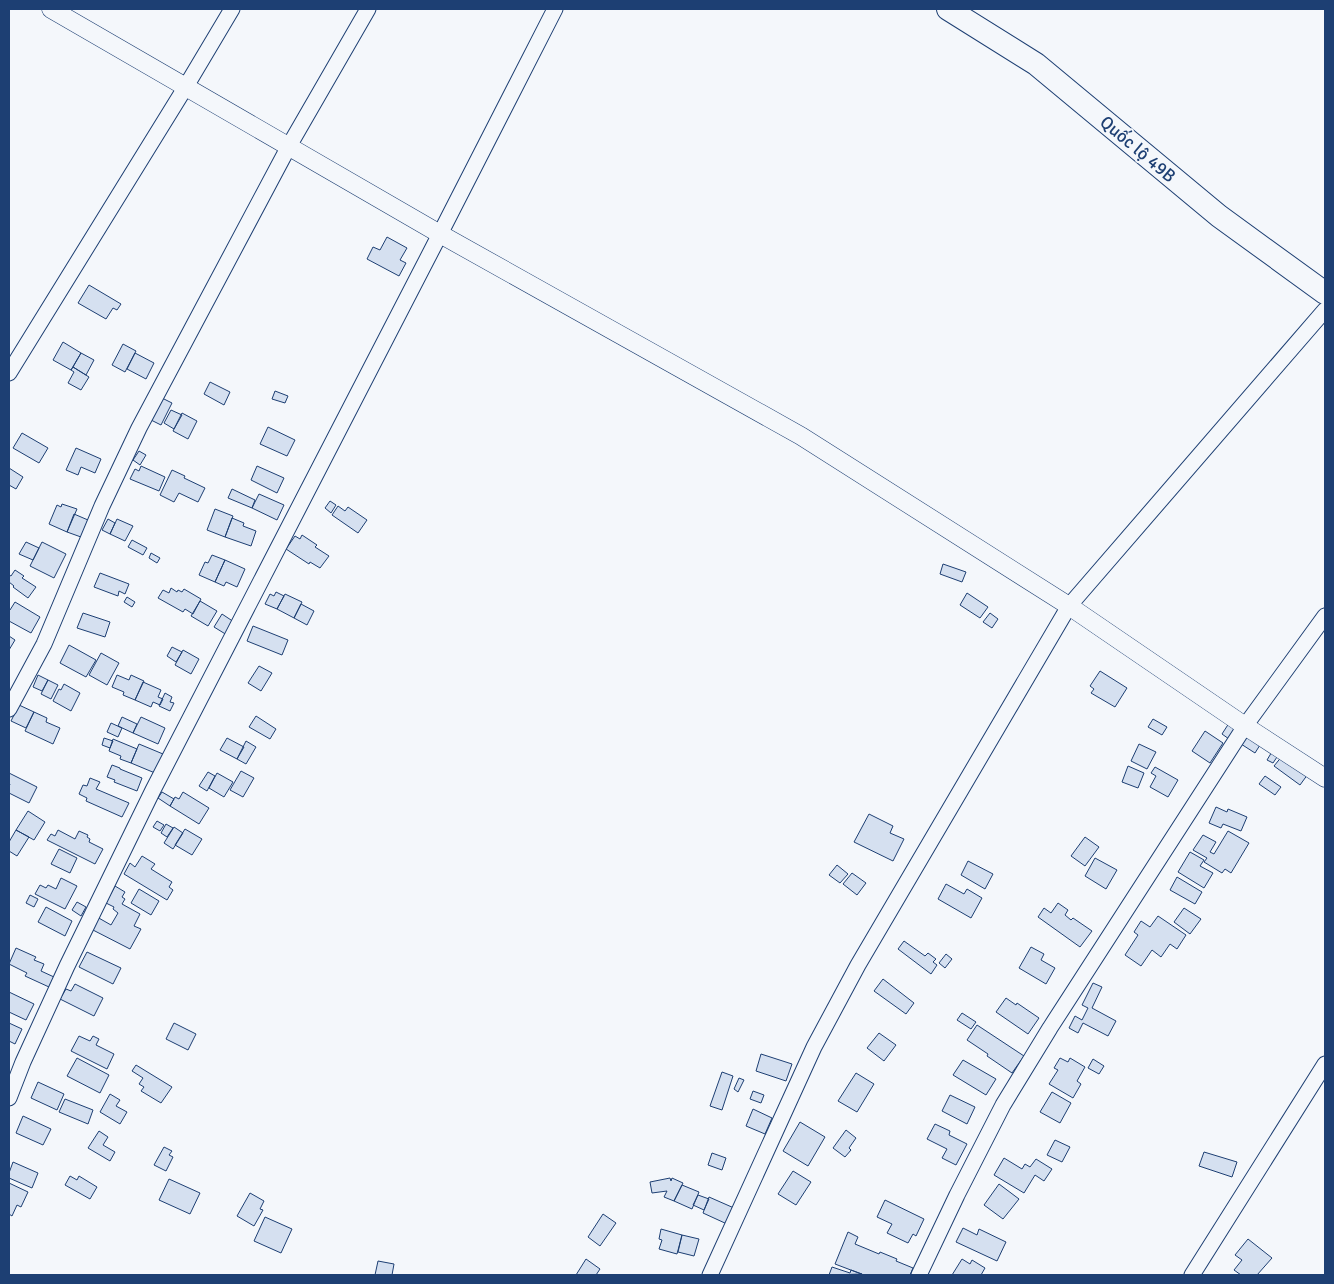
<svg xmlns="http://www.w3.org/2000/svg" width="1334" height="1284" viewBox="0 0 1334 1284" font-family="Signika,sans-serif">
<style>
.building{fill:#d5e0f0;stroke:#1d3f73}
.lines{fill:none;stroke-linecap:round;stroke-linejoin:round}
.minor-casing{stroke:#1d3f73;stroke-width:17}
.tertiary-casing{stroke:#1d3f73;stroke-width:19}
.primary-casing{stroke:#1d3f73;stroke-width:24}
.minor{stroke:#f4f7fb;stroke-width:15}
.tertiary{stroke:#f4f7fb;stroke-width:18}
.primary{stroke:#f4f7fb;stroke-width:22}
.labels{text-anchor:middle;stroke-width:4;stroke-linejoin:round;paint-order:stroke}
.street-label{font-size:18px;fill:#1d3f73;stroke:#f4f7fb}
</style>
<rect width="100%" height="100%" fill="#f4f7fb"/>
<path class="building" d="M387,237L407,248L400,260L406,263L399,276L367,259L373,247L380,250Z
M89,285L121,304L117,310L113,308L106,319L78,303Z
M63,342L81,353L71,370L53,360Z
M123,344L136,351L125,372L112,365Z
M81,353L94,360L86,375L73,367Z
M135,353L154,363L146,379L127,369Z
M73,367L89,377L81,390L68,383L74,372L71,370Z
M210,382L230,392L224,405L204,394Z
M275,391L288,396L285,403L272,399Z
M160,397L172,403L161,425L149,419Z
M171,410L182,415L174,429L164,423Z
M182,413L197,421L188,439L173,431Z
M268,427L295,440L287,456L260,444Z
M22,433L48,448L39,463L13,448Z
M76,448L101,459L95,473L81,467L78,475L66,470Z
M139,451L146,455L140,465L133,460Z
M141,466L165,477L159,491L130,479L135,469L139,471Z
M257,466L284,478L277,493L251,480Z
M9,468L23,477L16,489L9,485Z
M172,470L185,476L184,478L205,488L198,502L179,493L174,502L160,495Z
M232,489L255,500L252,508L228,498Z
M259,494L284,505L277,520L252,508Z
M330,501L336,505L331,513L325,508Z
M62,504L77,509L67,532L49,524L57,505L61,507Z
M338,506L345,511L348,507L367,520L358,533L332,515Z
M215,509L233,516L225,537L207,530Z
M74,514L88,520L81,537L67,532Z
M232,518L244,523L243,526L256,531L251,546L225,537Z
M108,519L115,523L110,534L102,530Z
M117,519L133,526L125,541L110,534Z
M302,535L317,545L315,547L329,556L320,568L310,562L309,564L286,549L295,536L300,539Z
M132,540L147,548L143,555L128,547Z
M26,542L39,548L33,560L19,554Z
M42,542L66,554L54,578L30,566Z
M151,553L160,558L157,563L149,558Z
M212,555L225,560L215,582L199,575L205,562L208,563Z
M225,560L245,569L237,587L226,582L224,586L215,582Z
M943,564L966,572L962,582L940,574Z
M15,570L24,576L22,578L36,587L28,598L13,587L14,586L9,582V575L11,576Z
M100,573L129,584L125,594L119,591L118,596L94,587Z
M171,588L177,592L178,590L182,592L184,589L201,599L193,614L185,609L183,612L158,598L163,590L169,593Z
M276,592L284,596L277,609L265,604L270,594L274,596Z
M967,593L988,607L980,618L960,605Z
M285,594L302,602L294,618L277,609Z
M127,597L135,602L132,607L124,602Z
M200,601L217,611L208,626L191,616Z
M15,602L40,617L31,633L9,621V609L10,610Z
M301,604L314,611L307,625L294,618Z
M83,613L110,622L105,637L77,628Z
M990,613L998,619L992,628L983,622Z
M222,614L234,622L227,635L214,627Z
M253,626L288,640L282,655L247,641Z
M9,636L15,640L9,650Z
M69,645L96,660L86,677L60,663Z
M172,647L182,652L176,662L167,656Z
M183,650L199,659L191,674L175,665Z
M101,653L119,663L107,685L89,675Z
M259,666L272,673L261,691L248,683Z
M1100,671L1127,688L1115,707L1091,693L1094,689L1090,686Z
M38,675L48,680L42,691L33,687Z
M117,675L129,680L131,675L144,681L135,700L123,695L124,692L112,687Z
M48,680L58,685L51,699L41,694Z
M143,682L161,690L158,697L163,699L160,705L153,702L151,707L135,700Z
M64,684L80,693L71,711L53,701L59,689L61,690Z
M165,693L172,697L170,702L174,703L170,711L159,706Z
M19,705L34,712L26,728L11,721Z
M34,712L47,718L46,722L60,728L53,744L25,731Z
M256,716L276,729L270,739L249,727Z
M122,717L137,724L133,733L118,726Z
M141,717L165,728L158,744L133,733Z
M1153,719L1167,727L1162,735L1148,727Z
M1231,720L1238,725L1229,739L1222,734Z
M111,723L122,728L118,737L107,732Z
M1205,731L1223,743L1210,763L1192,751Z
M1247,736L1260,745L1255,753L1241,744Z
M104,738L113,741L110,748L102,745Z
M227,738L244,747L237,759L220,750Z
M113,739L137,749L131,763L120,759L121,756L109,751Z
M246,741L256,747L246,764L237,759Z
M139,744L163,754L155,773L131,763Z
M1139,744L1156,752L1147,769L1131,761Z
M1273,750L1279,754L1273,763L1267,760Z
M1283,755L1308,774L1300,785L1274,766Z
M112,765L120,768V769L142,778L137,791L114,782L115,780L107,777Z
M1128,766L1144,773L1138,788L1122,782Z
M1155,767L1178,780L1168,797L1150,787L1156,776L1151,773Z
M241,771L254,778L243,797L230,790Z
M208,772L215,776L207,791L199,786Z
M9,773L37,787L29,803L9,793V787L10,784L9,783Z
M217,773L233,782L224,797L209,788Z
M1265,776L1281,787L1275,795L1259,784Z
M90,778L100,782L96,789L129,803L122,817L86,801L87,798L79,794L83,785L87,786Z
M162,792L174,799L170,806L158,798Z
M183,792L209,808L199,824L170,806L175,797L179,799Z
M1216,807L1227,812L1228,809L1247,817L1241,831L1223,824L1221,828L1209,823Z
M28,811L45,822L34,840L16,830Z
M869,814L893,826L890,833L904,839L893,861L854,842Z
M157,821L164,825L160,831L153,827Z
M166,824L173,828L167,837L161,833Z
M174,827L183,833L173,849L164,843Z
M185,829L202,839L192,855L175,845Z
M16,830L29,837L17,856L9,851V842Z
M58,830L75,839L79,831L88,835L87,837L90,839L89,842L103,849L95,864L47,840L51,834L55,836Z
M1228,831L1249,843L1231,873L1225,869L1222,873L1204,862L1207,858L1193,850L1203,835L1216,842L1210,852L1214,854Z
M1085,837L1099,847L1085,866L1071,856Z
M59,849L77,858L70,873L51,864Z
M1190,852L1204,860L1200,866L1213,873L1204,888L1178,872Z
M142,856L155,864L151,869L172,882L169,887L173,890L167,900L124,874L130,863L135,867Z
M1095,858L1117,870L1106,889L1085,876Z
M968,861L993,874L985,889L961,875Z
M837,865L848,874L840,883L829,875Z
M852,873L866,883L857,895L843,884Z
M1177,877L1202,892L1195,904L1170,890Z
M61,878L77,886L65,909L35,894L40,885L46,888L48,885L56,889Z
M946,884L964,894L967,889L982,898L971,918L938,899Z
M115,886L125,892L122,897L125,899L122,904L140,914L134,926L141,929L130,949L91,929L97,917L111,925L118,913L113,909L114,907L106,903Z
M139,889L159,901L151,915L131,903Z
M30,895L38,899L34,907L26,903Z
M77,902L86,907L81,916L72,910Z
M1058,903L1068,910L1065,915L1071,920L1073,918L1092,931L1080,947L1038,917L1044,908L1051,913Z
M46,907L72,921L65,936L38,922Z
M1184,908L1201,919L1190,934L1174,922Z
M1158,916L1186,935L1177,949L1170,944L1161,957L1152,950L1141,966L1125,955L1138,935L1134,932L1141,921L1150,927Z
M904,941L925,956L928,953L936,959L933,962L937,965L931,974L898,949Z
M1031,947L1044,954L1041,960L1055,968L1046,984L1019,968Z
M16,948L36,957L34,960L44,964L41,971L54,977L49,987L25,976L27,973L9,964Z
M87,952L121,968L113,984L79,967Z
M946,954L952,959L945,968L939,963Z
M883,979L914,1003L906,1014L874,991Z
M1093,983L1102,987L1092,1008L1116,1021L1108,1036L1083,1023L1078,1033L1069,1028L1075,1016L1082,1020L1088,1008L1082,1005Z
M75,984L103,998L94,1016L60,999L66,989L71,991Z
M9,992L34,1004L26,1020L9,1012Z
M1006,998L1016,1005L1017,1003L1039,1018L1028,1034L996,1012Z
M962,1013L976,1022L971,1029L957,1020Z
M9,1023L22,1029L15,1044L9,1041Z
M174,1023L196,1034L188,1050L166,1039Z
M977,1025L1024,1056L1012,1073L987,1056L988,1054L967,1040Z
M879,1033L896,1045L884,1061L867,1048Z
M79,1036L90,1041L93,1036L99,1039L96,1045L114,1054L107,1069L71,1051Z
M761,1054L792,1064L786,1081L756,1071Z
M77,1058L109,1075L100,1093L67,1076Z
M1060,1058L1068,1062L1070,1058L1085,1067L1077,1081L1081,1084L1073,1098L1049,1084L1058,1070L1054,1068Z
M1093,1059L1104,1066L1099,1074L1088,1068Z
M963,1060L996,1079L986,1095L953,1075Z
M136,1065L172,1087L161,1103L141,1091L144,1087L139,1084L143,1078L132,1071Z
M722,1072L733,1076L722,1110L710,1106Z
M856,1073L874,1084L857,1112L838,1101Z
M739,1078L744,1080L738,1092L734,1089Z
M38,1082L64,1094L57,1110L31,1098Z
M753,1091L764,1095L761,1103L750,1099Z
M1052,1092L1071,1103L1060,1123L1040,1112Z
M110,1094L120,1100L116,1106L127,1112L120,1124L100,1112Z
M950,1095L975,1107L967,1124L942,1111Z
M65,1099L93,1110L88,1124L59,1112Z
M753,1109L772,1118L765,1134L746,1126Z
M23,1116L51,1129L43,1145L16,1133Z
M800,1122L825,1137L808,1166L783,1151Z
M935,1124L950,1131L949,1135L967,1144L956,1165L942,1158L947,1149L927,1139Z
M846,1130L856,1138L849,1148L851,1150L845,1157L833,1148Z
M99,1131L108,1137L103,1145L115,1152L110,1161L88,1148Z
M1055,1140L1070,1147L1062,1162L1047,1155Z
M164,1147L172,1151L169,1155L173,1157L166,1171L154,1165Z
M1204,1152L1237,1162L1232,1177L1199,1166Z
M712,1153L726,1158L722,1170L708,1165Z
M1004,1158L1022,1169L1025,1164L1030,1167L1036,1159L1052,1169L1044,1181L1035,1175L1024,1193L994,1175Z
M13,1162L38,1173L32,1188L9,1178V1173Z
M793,1171L811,1182L796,1205L778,1194Z
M70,1176L77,1180L79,1176L97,1187L90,1199L65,1185Z
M670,1178L671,1181L672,1178L683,1183L674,1201L664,1197L667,1191L652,1193L650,1182Z
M169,1179L200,1193L190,1214L159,1200Z
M9,1183L28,1192L21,1207L17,1205L12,1216L9,1214Z
M999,1184L1019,1199L1003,1219L984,1205Z
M682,1185L699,1192L692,1209L674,1201Z
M250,1193L264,1201L260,1209L263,1210L254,1226L237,1216Z
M698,1195L709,1199L704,1210L693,1205Z
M709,1197L734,1208L727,1224L703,1213Z
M885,1200L924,1219L916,1236L913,1234L908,1243L887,1233L892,1224L877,1217Z
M603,1214L616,1223L600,1246L588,1237Z
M265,1217L292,1229L281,1253L254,1241Z
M963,1228L977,1235L979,1229L1006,1242L997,1261L956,1242Z
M661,1229L682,1235L677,1254L659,1249L662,1240L659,1239Z
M848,1232L858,1237L855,1244L879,1254L880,1252L897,1259L896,1261L913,1268L910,1275H864L835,1264Z
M682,1235L699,1239L694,1256L678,1252Z
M1248,1239L1272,1258L1257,1275H1241L1234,1270L1242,1260L1235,1255Z
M586,1259L600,1269L596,1275H576Z
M962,1259L970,1264L972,1260L985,1268L981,1275H952Z
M378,1261L394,1264L392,1275H375Z
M832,1267L850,1273L851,1270L862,1274L829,1275Z"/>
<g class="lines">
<defs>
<path id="minor" d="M9,373L185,88L232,9
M9,709L44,644L102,506L139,428L289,146L368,9
M9,1098L23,1062L67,966L153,790L440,234L555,9
M710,1275L814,1047L858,965L1069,606L1325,310
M919,1275L957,1195L1003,1105L1050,1028L1245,726L1325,616
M1192,1275L1325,1064"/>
<path id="tertiary" d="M51,9L440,234L801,436L1069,606L1245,726L1325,778"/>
<path id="primary" d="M948,9L1036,64L1219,216L1325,293"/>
</defs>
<use href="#minor" class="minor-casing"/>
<use href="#tertiary" class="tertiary-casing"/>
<use href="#primary" class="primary-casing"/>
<use href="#minor" class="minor"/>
<use href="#tertiary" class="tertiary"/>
<use href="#primary" class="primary"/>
</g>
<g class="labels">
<g class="street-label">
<text transform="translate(1138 149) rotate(40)" y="6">Quốc lộ 49B</text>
</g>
</g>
<rect width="1334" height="1284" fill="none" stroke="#1d3f73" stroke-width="20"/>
</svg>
